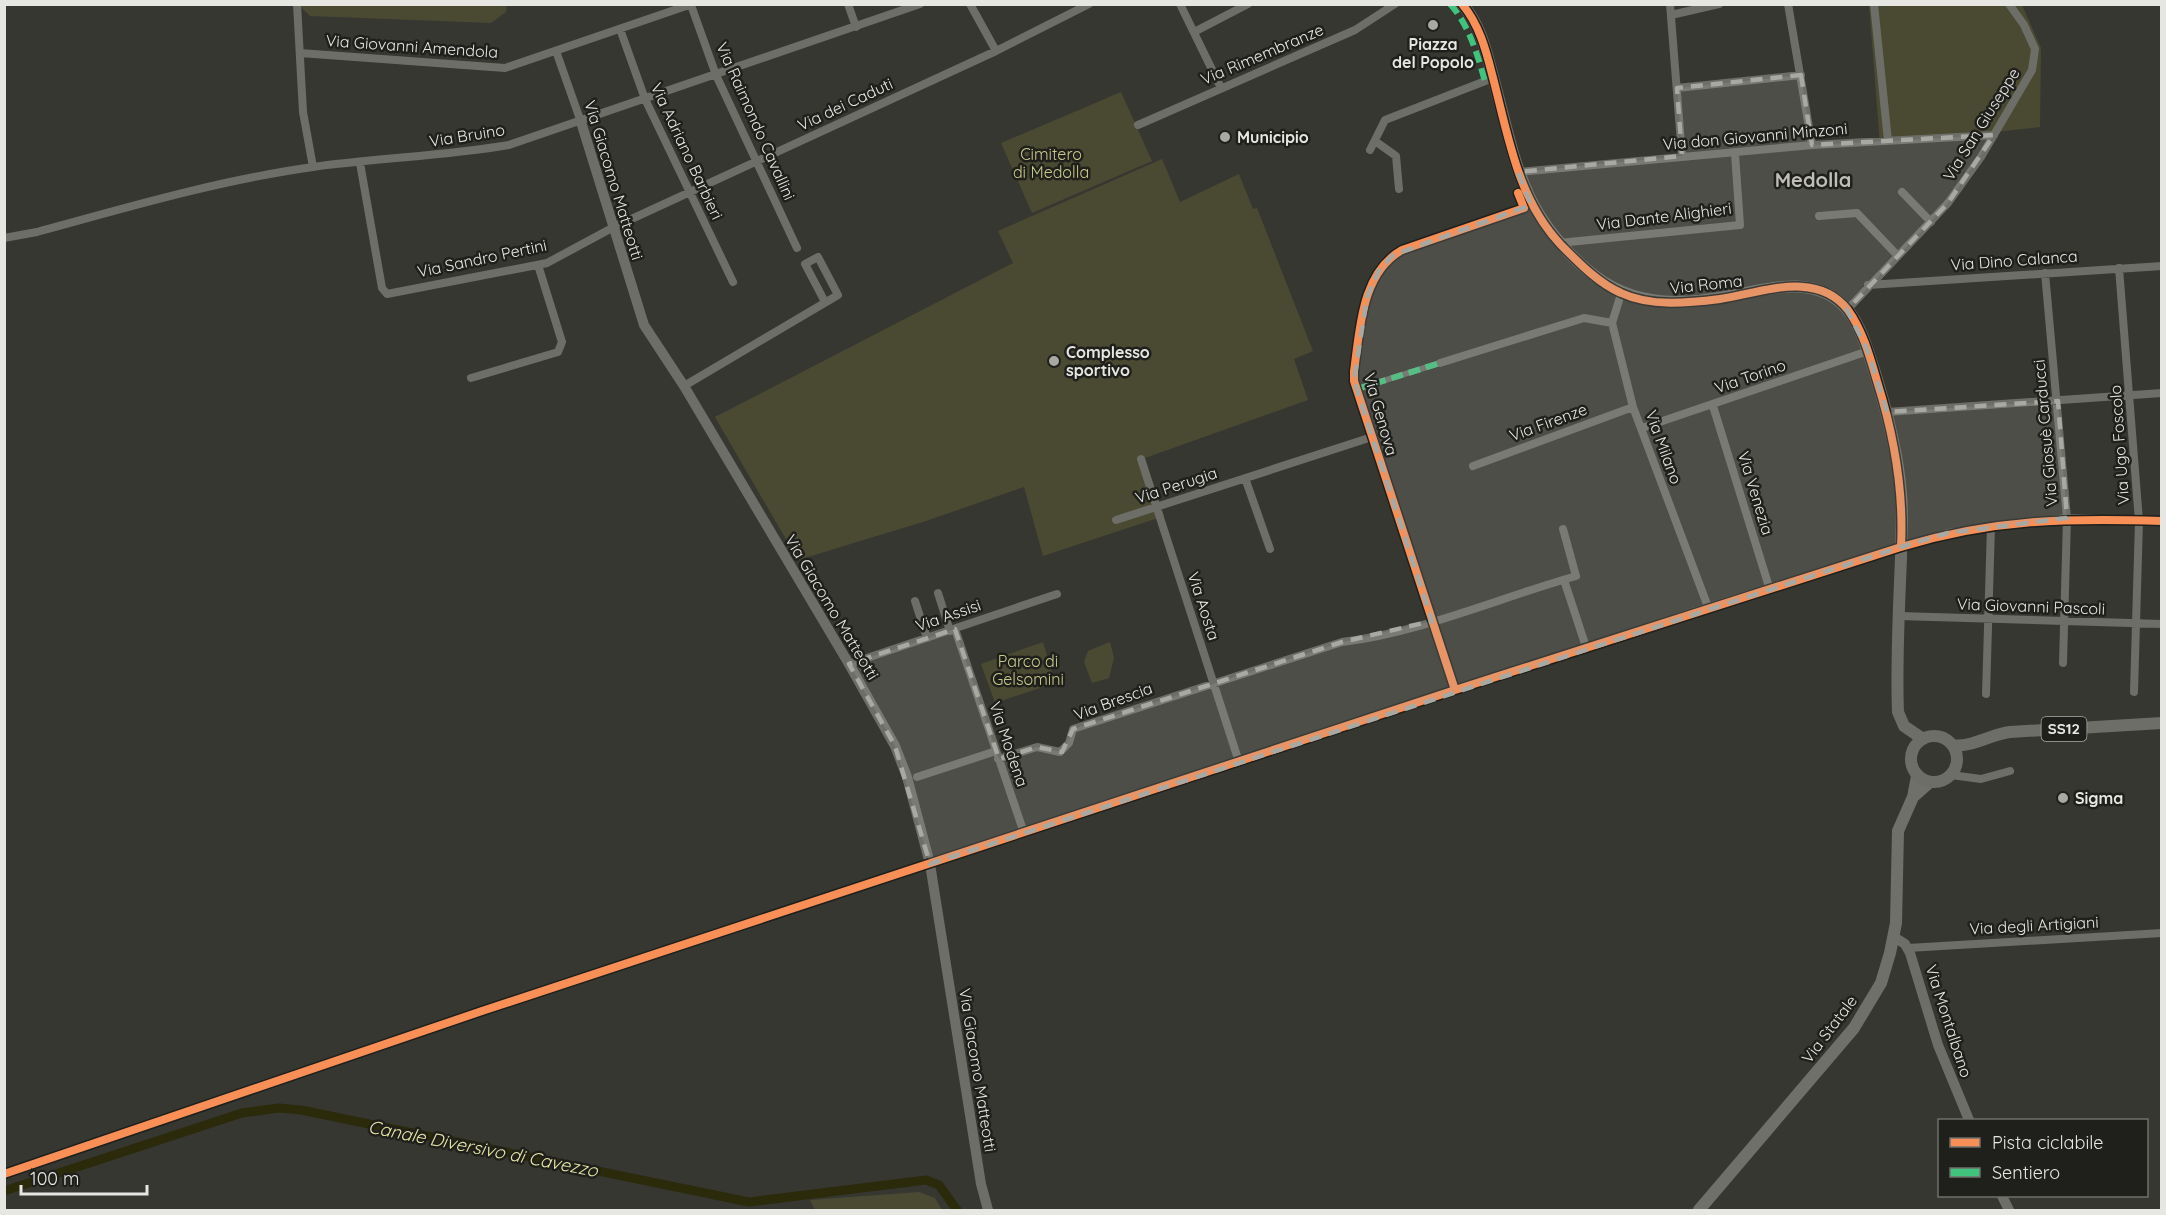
<svg xmlns="http://www.w3.org/2000/svg" width="2166" height="1215" viewBox="0 0 2166 1215" font-family="Quicksand,sans-serif">
<style>
.green{fill:#4a4a33}
.lines{fill:none;stroke-linecap:round;stroke-linejoin:round}
.canal{stroke:#2b2a0b;stroke-width:9}
.pedestrian{stroke:#6e6e68;stroke-width:6}
.minor{stroke:#6e6e68;stroke-width:8}
.tertiary{stroke:#6e6e68;stroke-width:10}
.secondary{stroke:#70706a;stroke-width:12}
.primary{stroke:#6e6e68;stroke-width:12}
.quiet{stroke:#40c37c;stroke-width:6;stroke-dasharray:12 6;stroke-linecap:butt}
.cycleway-casing{stroke:#1f1f1c;stroke-width:11}
.cycleway{stroke:#f78f57;stroke-width:8}
.marked{fill:#a9a9a4;fill-opacity:0.2;stroke:#a9a9a4;stroke-width:4.5;stroke-dasharray:12 8;stroke-linejoin:round}
.poi-dot{fill:#a9a9a4;stroke:#1f1f1c;stroke-width:2}
.labels{text-anchor:middle;stroke-width:5;stroke-linejoin:round;paint-order:stroke}
.shield{fill:#1f1f1c;stroke:#aaaaa7;stroke-width:1.5}
.shield-label{font-size:15px;font-weight:bold;fill:#e6e6e2}
.poi-label{font-size:16px;font-weight:bold;fill:#e6e6e2;stroke:#1f1f1c;text-anchor:start}
.street-label{font-size:16px;fill:#e6e6e2;stroke:#1f1f1c}
.park-label{font-size:16px;fill:#caca8c;stroke:#1f1f1c}
.water-label{font-size:18px;font-style:italic;fill:#e6e6a7;stroke:#1f1f1c}
.quarter-label{font-size:20px;font-weight:bold;fill:#bfbfb7;stroke:#1f1f1c}
</style>
<rect width="100%" height="100%" fill="#373732"/>
<path class="green" d="M299,5H507L506,12L491,23L310,16Z
M1869,5H2022L2041,48L2040,127L1880,145Z
M1121,92L1152,161L1032,213L1001,143Z
M1162,159L1180,202L1239,174L1253,209L1257,208L1313,351L1294,359L1308,400L1145,458L1164,516L1043,556L1024,487L926,521L798,560L715,417L1013,263L998,231Z
M1043,642L1055,683L995,703L981,664Z
M1110,642L1114,658L1109,678L1092,683L1084,662L1088,651Z
M919,1192L935,1198L942,1210H815L810,1200Z"/>
<g class="lines">
<path class="canal" d="M4,1191L242,1113L279,1108L301,1110L749,1202L926,1180L939,1185L957,1210"/>
<path class="pedestrian" d="M1357,389L1440,363"/>
<path class="minor" d="M297,4L303,112L313,167
M848,4L856,27
M970,4L996,51
M1180,4L1221,88
M1670,4L1682,156
M1788,4L1812,145
M1874,4L1888,141
M691,5L716,75L797,248
M1671,15L1719,4
M620,29L645,99L733,282
M1194,32L1248,4
M556,51L581,122
M300,53L505,68L692,4
M1677,88L1801,75
M1138,125L1355,30L1395,4
M1375,141L1396,156L1399,189
M1370,150L1385,120L1493,78
M360,163L382,288L387,294L547,263L612,228L996,51L1089,4
M1518,172L1812,145L1994,135
M1902,192L1931,222
M1819,216L1857,213L1898,256
M4,238L37,232C128,207 220,180 313,167C378,158 444,156 509,145L920,4
M1559,243L1740,225L1735,154
M2119,268L2139,521L2134,692
M2045,273L2067,518L2063,663
M1868,285L2162,266
M1621,294L1612,323L1633,407L1708,607
M1847,310L1948,203L1981,157L2032,70L2035,49L2024,25L2009,4
M1440,363L1584,318L1612,323
M471,378L558,352L562,342L538,265
M684,386L838,295L818,257L805,264L825,302
M1713,406L1770,590
M1887,412L2162,393
M1642,428L1868,351
M1141,459L1239,762
M1473,466L1633,407
M1245,478L1270,549
M1116,520L1372,437
M1564,580L1586,647
M938,593L950,631
M915,601L927,638
M1899,616L2162,624
M955,629L1024,833
M849,664L1057,594
M1455,690L1354,381C1353,351 1364,287 1383,264C1388,258 1395,254 1402,250L1531,205
M1986,694L1991,526
M998,759L1037,747L1060,752L1069,743L1073,729L1342,642C1422,632 1499,598 1576,576L1563,529
M1951,775L1981,779L2010,771
M917,777L996,751
M930,864L1708,607L1948,533L2067,518L2162,521
M1908,948L2162,933"/>
<path class="tertiary" d="M581,122L644,325L684,386L849,664L895,746L907,777L930,864L981,1184L988,1210
M1894,937L1905,944L1910,953L1938,1045L1969,1120
M2002,1196L2009,1210"/>
<path class="secondary" d="M1913,797L1930,782
M1699,1210L1854,1028L1881,983L1890,953L1896,923L1898,831L1913,797L1917,776"/>
<path class="primary" d="M1462,4C1481,25 1487,54 1494,81C1516,162 1520,211 1586,269C1635,312 1690,305 1750,292C1780,286 1814,280 1840,302C1860,319 1867,349 1875,373C1887,412 1898,453 1901,494C1903,515 1901,537 1901,558C1899,609 1896,661 1898,712L1904,726L1923,739
M1911 759a23 23 0 1 1 46 0a23 23 0 1 1-46 0Z
M1952,745C1971,748 1991,734 2010,732L2162,723"/>
<path class="quiet" d="M1450,4C1470,26 1478,57 1486,85
M1357,389L1440,363"/>
<defs>
<path id="cycleway" d="M1462,4C1479,24 1486,50 1492,74C1508,134 1517,199 1561,245C1579,263 1598,283 1621,293C1651,307 1688,303 1720,299C1761,293 1816,269 1848,310C1863,331 1870,357 1877,381C1894,435 1904,490 1901,547
M1455,690L1354,381V371C1360,330 1361,273 1402,250L1524,208L1518,193
M4,1174L482,1011L1455,690L1901,547C1993,519 2067,518 2162,521"/>
</defs>
<use href="#cycleway" class="cycleway-casing"/>
<use href="#cycleway" class="cycleway"/>
</g>
<path class="marked" d="M1801,75L1812,145L1994,135L1948,203L1847,310L1868,351L1887,412L2058,401L2067,518L1948,533L1901,547L930,864L895,746L849,664L955,629L999,759L1037,747L1062,752L1073,729L1342,642L1432,621L1354,381L1367,297L1379,270L1393,255L1531,205L1518,172L1682,156L1677,88Z"/>
<g class="poi-dot">
<circle cx="1433" cy="25" r="6"/>
<circle cx="1225" cy="137" r="6"/>
<circle cx="1054" cy="361" r="6"/>
<circle cx="2063" cy="798" r="6"/>
</g>
<g class="labels">
<rect class="shield" x="2041.5" y="717" width="45" height="24" rx="4.5"/>
<g class="shield-label">
<text x="2064" y="734">SS12</text>
</g>
<g class="poi-label">
<text x="1433" y="50" text-anchor="middle">Piazza<tspan x="1433" dy="18">del Popolo</tspan></text>
<text x="1237" y="143">Municipio</text>
<text x="1066" y="358">Complesso<tspan x="1066" dy="18">sportivo</tspan></text>
<text x="2075" y="804">Sigma</text>
</g>
<g class="street-label">
<text transform="translate(412 46) rotate(4)" y="6">Via Giovanni Amendola</text>
<text transform="translate(1262 54) rotate(-23)" y="6">Via Rimembranze</text>
<text transform="translate(845 104) rotate(-25)" y="6">Via dei Caduti</text>
<text transform="translate(756 121) rotate(66)" y="6">Via Raimondo Cavallini</text>
<text transform="translate(1981 124) rotate(-58)" y="6">Via San Giuseppe</text>
<text transform="translate(467 135) rotate(-9)" y="6">Via Bruino</text>
<text transform="translate(1755 136) rotate(-5)" y="6">Via don Giovanni Minzoni</text>
<text transform="translate(687 151) rotate(65)" y="6">Via Adriano Barbieri</text>
<text transform="translate(614 180) rotate(73)" y="6">Via Giacomo Matteotti</text>
<text transform="translate(1664 216) rotate(-7)" y="6">Via Dante Alighieri</text>
<text transform="translate(482 258) rotate(-12)" y="6">Via Sandro Pertini</text>
<text transform="translate(2014 260) rotate(-4)" y="6">Via Dino Calanca</text>
<text transform="translate(1706 284) rotate(-6)" y="6">Via Roma</text>
<text transform="translate(1750 376) rotate(-19)" y="6">Via Torino</text>
<text transform="translate(1381 414) rotate(74)" y="6">Via Genova</text>
<text transform="translate(1548 422) rotate(-20)" y="6">Via Firenze</text>
<text transform="translate(2045 433) rotate(-95)" y="6">Via Giosuè Carducci</text>
<text transform="translate(2119 445) rotate(-94)" y="6">Via Ugo Foscolo</text>
<text transform="translate(1664 447) rotate(70)" y="6">Via Milano</text>
<text transform="translate(1176 485) rotate(-18)" y="6">Via Perugia</text>
<text transform="translate(1756 493) rotate(73)" y="6">Via Venezia</text>
<text transform="translate(1204 606) rotate(72)" y="6">Via Aosta</text>
<text transform="translate(2031 606) rotate(2)" y="6">Via Giovanni Pascoli</text>
<text transform="translate(832 607) rotate(59)" y="6">Via Giacomo Matteotti</text>
<text transform="translate(948 615) rotate(-19)" y="6">Via Assisi</text>
<text transform="translate(1113 701) rotate(-20)" y="6">Via Brescia</text>
<text transform="translate(1009 744) rotate(71)" y="6">Via Modena</text>
<text transform="translate(2034 925) rotate(-3)" y="6">Via degli Artigiani</text>
<text transform="translate(1949 1021) rotate(72)" y="6">Via Montalbano</text>
<text transform="translate(1829 1029) rotate(-53)" y="6">Via Statale</text>
<text transform="translate(978 1070) rotate(81)" y="6">Via Giacomo Matteotti</text>
</g>
<g class="park-label">
<text x="1051" y="160">Cimitero<tspan x="1051" dy="18">di Medolla</tspan></text>
<text x="1028" y="667">Parco di<tspan x="1028" dy="18">Gelsomini</tspan></text>
</g>
<g class="water-label">
<text transform="translate(483 1149) rotate(11)" y="6">Canale Diversivo di Cavezzo</text>
</g>
<g class="quarter-label">
<text x="1813" y="187">Medolla</text>
</g>
</g>
<rect width="2166" height="1215" fill="none" stroke="#e6e6e2" stroke-width="12"/>
<rect x="1938" y="1119" width="210" height="78" fill="#1f1f1c" stroke="#6f6f6b" stroke-width="1.5"/>
<rect x="1950" y="1138" width="30" height="9" fill="#f78f57" stroke="#6f6f6b" stroke-width="1.5"/>
<text x="1992" y="1149" font-size="18" fill="#e6e6e2">Pista ciclabile</text>
<rect x="1950" y="1168" width="30" height="9" fill="#40c37c" stroke="#6f6f6b" stroke-width="1.5"/>
<text x="1992" y="1179" font-size="18" fill="#e6e6e2">Sentiero</text>
<path d="M21 1185v9h126v-9" fill="none" stroke="#e6e6e2" stroke-width="3"/>
<text x="30" y="1185" font-size="18" fill="#e6e6e2" stroke="#1f1f1c" stroke-width="4.5" paint-order="stroke">100 m</text>
</svg>
